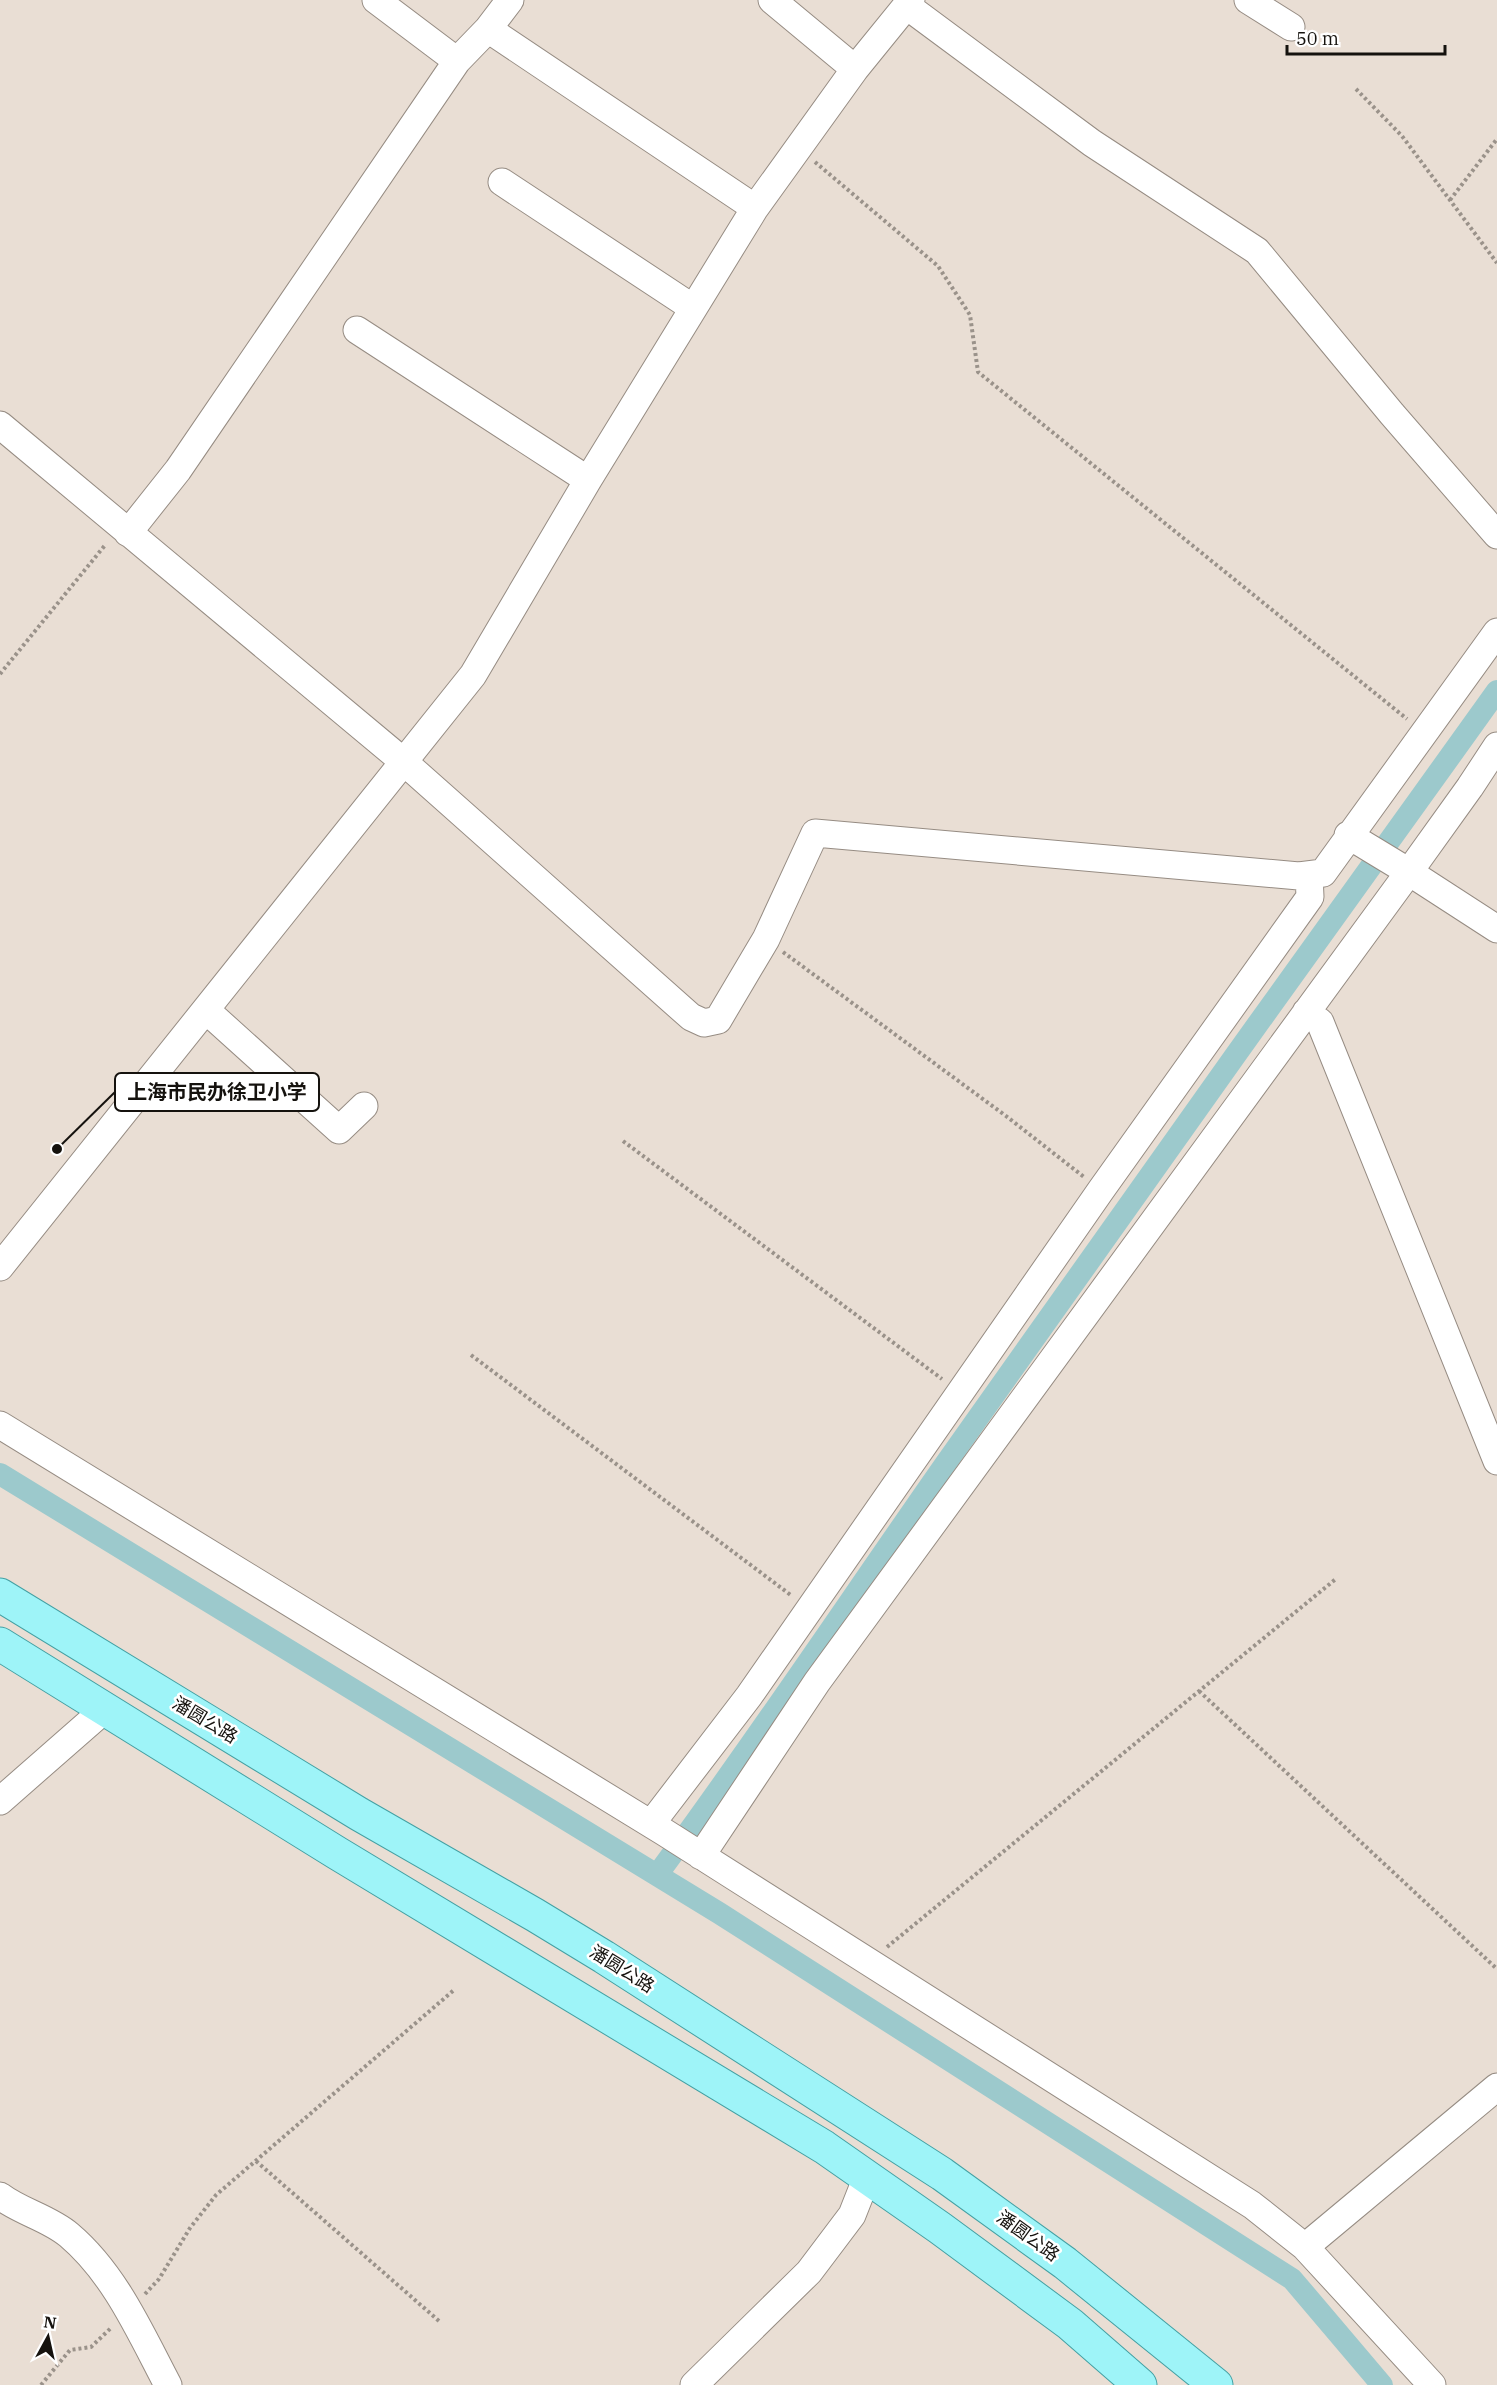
<svg xmlns="http://www.w3.org/2000/svg" width="1497" height="2385" viewBox="0 0 1497 2385" font-family="'IBM Plex Serif','Noto Sans SC',serif">
<style>
.lines{fill:none;stroke-linecap:round;stroke-linejoin:round}
.canal{stroke:#9cc9cc;stroke-width:22}
.minor-casing{stroke:#968c83;stroke-width:29}
.major-casing{stroke:#44a0a3;stroke-width:35}
.path{stroke:#9a928a;stroke-width:4;stroke-dasharray:3 3;stroke-linecap:butt}
.minor{stroke:#fff;stroke-width:27}
.major{stroke:#9ef4f8;stroke-width:33}
.labels{text-anchor:middle;stroke-width:5;stroke-linejoin:round;paint-order:stroke}
.street-label{font-size:18px;fill:#15120e;stroke:#fff}
.leader{fill:none;stroke:#15120e;stroke-width:2}
.callout-dot{fill:#15120e;stroke:#fff;stroke-width:2}
.callout{fill:#fff;stroke:#15120e;stroke-width:2}
.callout-label{font-size:20px;text-anchor:middle;font-weight:bold;fill:#15120e}
</style>
<rect width="100%" height="100%" fill="#e9ded4"/>
<g class="lines">
<path class="canal" d="M0,1474L719,1913L1292,2279L1382,2385
M657,1875C757,1740 850,1600 946,1463C1128,1205 1312,947 1497,691"/>
<defs>
<path id="minor" d="M376,0L457,61
M772,0L855,69
M1248,0L1291,27
M907,6L1092,143L1257,251L1392,414L1497,535
M488,29L510,0
M502,182L693,308
M357,330L588,480
M0,425L404,762L691,1017L704,1023L718,1020L766,939L815,833L1299,876L1323,873L1497,632
M128,533L178,470L457,61L488,29L755,208
M1348,835L1409,872L1497,929
M207,1011L339,1130L364,1106
M1306,1012L1320,1022L1497,1461
M0,1267L473,675L588,480L755,208L855,69L911,0
M0,1425L664,1832L1252,2205L1305,2247L1432,2385
M0,1801L105,1709
M651,1824L749,1696L1101,1190L1310,897L1309,875
M701,1856L817,1682L1409,872L1470,787L1497,746
M0,2196C21,2212 49,2218 69,2235C115,2274 140,2332 168,2385
M1305,2247L1497,2087
M694,2385L809,2272L852,2215L867,2177"/>
<path id="major" d="M0,1595L359,1814L535,1915L604,1957L942,2174L1065,2263L1216,2385
M0,1644L337,1853L824,2147L940,2228L1070,2324L1140,2385"/>
</defs>
<use href="#minor" class="minor-casing"/>
<use href="#major" class="major-casing"/>
<path class="path" d="M1356,89L1402,136L1497,263
M815,162L938,266L970,315L978,372L1407,719
M1450,200L1497,139
M0,674L106,544
M783,952L1006,1116L1084,1177
M623,1141L942,1379
M471,1355L792,1596
M1199,1691L1497,1969
M887,1947L1337,1578
M256,2161L439,2321
M145,2294L159,2279L190,2228L216,2195L454,1990
M41,2385L70,2350L91,2347L112,2327"/>
<use href="#minor" class="minor"/>
<use href="#major" class="major"/>
</g>
<g class="labels">
<g class="street-label">
<text transform="translate(205 1720) rotate(31)" y="6">潘圆公路</text>
<text transform="translate(622 1969) rotate(32)" y="6">潘圆公路</text>
<text transform="translate(1028 2236) rotate(36)" y="6">潘圆公路</text>
</g>
</g>
<path class="leader" d="M57 1149L115 1092"/>
<circle class="callout-dot" cx="57" cy="1149" r="6"/>
<rect class="callout" x="115" y="1073" width="204" height="38" rx="6"/>
<g class="callout-label">
<text x="217" y="1099">上海市民办徐卫小学</text>
</g>
<g transform="translate(48 2337) rotate(8)" stroke="#ffffff" stroke-width="4.5" paint-order="stroke">
<path d="M0-4.5L10 22L0 15L-10 22Z" fill="#15120e"/>
<text y="-9" font-size="16" font-weight="bold" text-anchor="middle" fill="#15120e">N</text>
</g>
<path d="M1287 45v9h158v-9" fill="none" stroke="#15120e" stroke-width="3"/>
<text x="1296" y="45" font-size="18" fill="#15120e" stroke="#ffffff" stroke-width="4.5" paint-order="stroke">50 m</text>
</svg>
